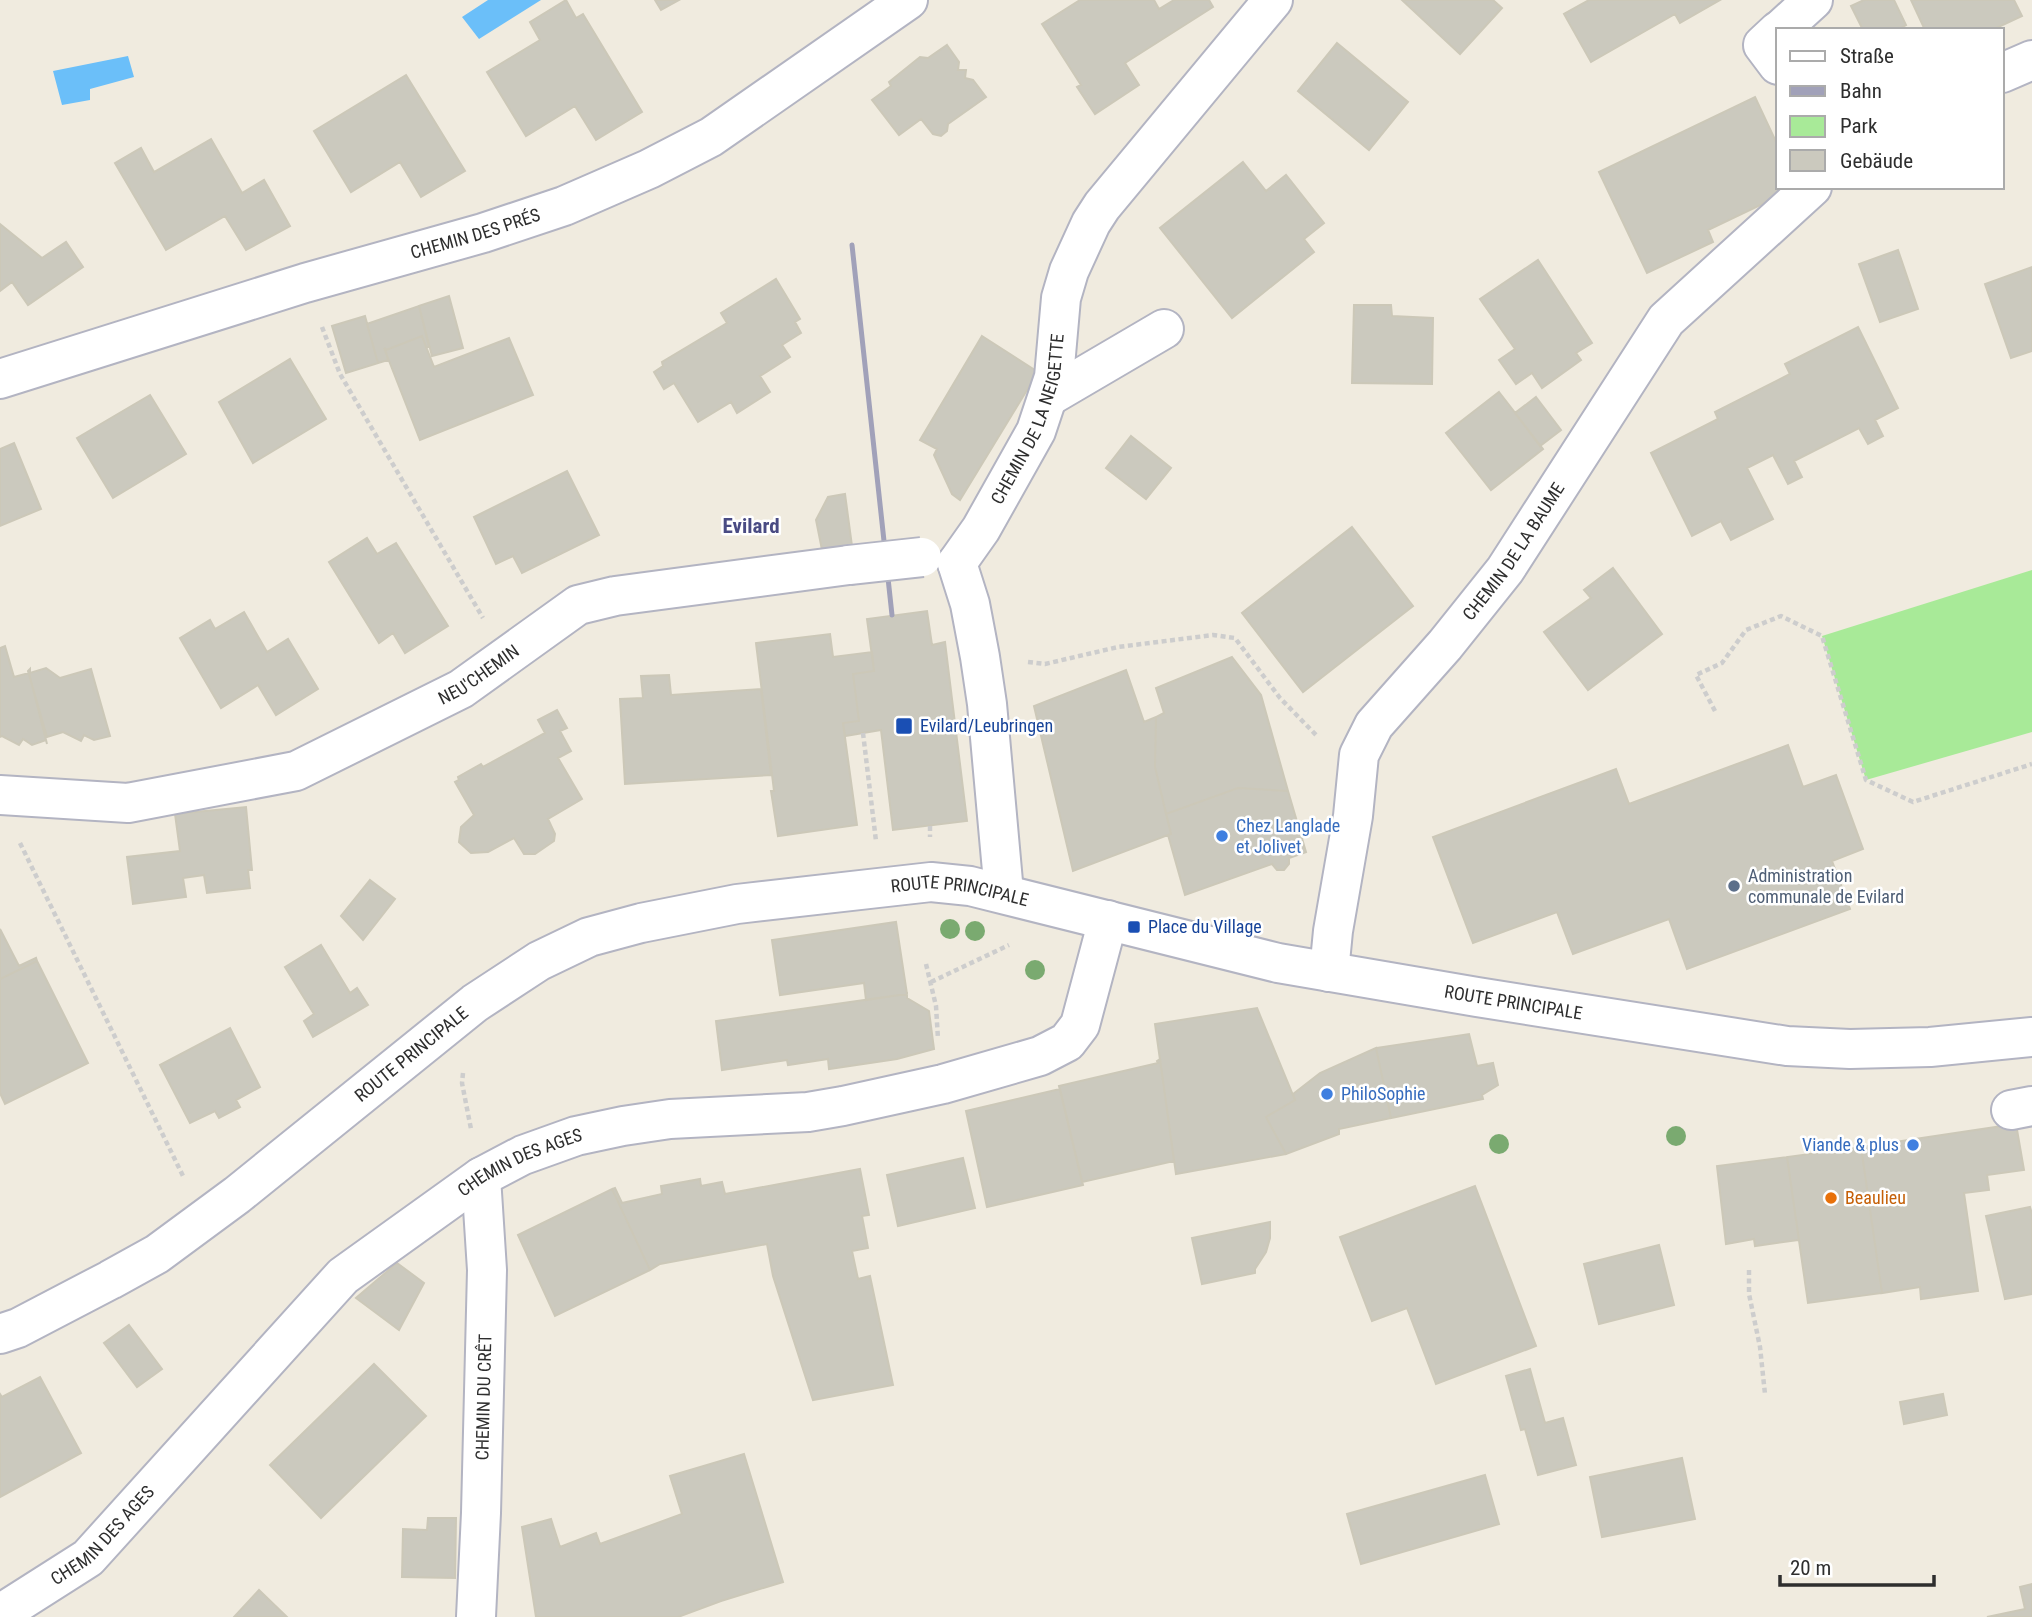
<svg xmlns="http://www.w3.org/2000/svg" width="2032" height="1617" viewBox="0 0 2032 1617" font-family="'Roboto Condensed',sans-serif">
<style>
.green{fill:#a8ea98}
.water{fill:#6bbff9}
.building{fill:#cbc9be;stroke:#ccc8b8;stroke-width:2}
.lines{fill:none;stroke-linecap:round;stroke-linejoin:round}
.minor-casing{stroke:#b3b4c2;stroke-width:42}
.path{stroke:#cdcdcd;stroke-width:4.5;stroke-dasharray:5 3.5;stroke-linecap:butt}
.minor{stroke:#fff;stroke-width:38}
.rail{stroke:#a1a1b9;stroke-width:5}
.minor-bridge-casing{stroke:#b3b4c2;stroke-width:42;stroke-linecap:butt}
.minor-bridge{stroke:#fff;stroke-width:38}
.tree{fill:#7aaa70}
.transit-dot{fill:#1a4fb4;stroke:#fff;stroke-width:2.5}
.shop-dot{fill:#3f7fe0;stroke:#fff;stroke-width:2.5}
.service-dot{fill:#5c6f8a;stroke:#fff;stroke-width:2.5}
.food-dot{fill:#e8710a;stroke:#fff;stroke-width:2.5}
.labels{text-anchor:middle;stroke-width:5;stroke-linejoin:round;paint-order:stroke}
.street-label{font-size:18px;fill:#2e2e2e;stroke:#fff}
.transit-label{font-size:18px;fill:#164399;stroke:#fff;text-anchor:start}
.shop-label{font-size:18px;fill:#366cbe;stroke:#fff;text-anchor:start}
.service-label{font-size:18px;fill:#4e5e75;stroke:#fff;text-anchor:start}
.food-label{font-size:18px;fill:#c56008;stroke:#fff;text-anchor:start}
.quarter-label{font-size:21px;font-weight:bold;fill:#494b83;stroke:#fff}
</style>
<rect width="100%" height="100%" fill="#f0ebdf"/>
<path class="green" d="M2032,570V732L1866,780L1822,636Z"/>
<path class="water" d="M488,0H541L479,39L462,17Z
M128,56L134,77L90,89V100L62,105L53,71Z"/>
<path class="building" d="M566,0L576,18L583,14L642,112L596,140L575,106L526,136L487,72L540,40L530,22Z
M655,0H679L661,10Z
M1080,0H1154L1159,9L1174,0H1209L1213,7L1125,63L1139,85L1095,114L1077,87L1081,85L1042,24Z
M1402,0H1493L1502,8L1460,54Z
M1589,0H1720L1680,23L1675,14L1591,62L1564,14Z
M1864,0H1894L1906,25L1897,30H1863L1851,6Z
M1911,0H2014L2022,16L1992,30H1925Z
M1337,43L1408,102L1369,150L1298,91Z
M947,45L959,62L958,70H966L965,78L973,80L986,97L948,124L947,131L941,136L933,134L921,119L899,135L872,100L891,86L889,82L920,57L928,58Z
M406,75L465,171L421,197L400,162L351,192L314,131Z
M1755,97L1778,146V187H1798L1708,230L1713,242L1647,273L1599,172Z
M211,139L242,193L264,180L290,226L246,250L225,216L166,250L115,163L141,148L154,172Z
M1243,162L1266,191L1286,175L1324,223L1304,239L1314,252L1232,318L1160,228Z
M0,224L42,258L66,242L83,267L28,305L12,282L0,291Z
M1898,250L1918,309L1880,322L1859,264Z
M1538,260L1592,343L1576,353L1581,360L1542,388L1532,373L1516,384L1499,360L1515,349L1480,299Z
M2032,267V351L2011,358L1985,284Z
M776,279L800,319L795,322L801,333L782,345L790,357L760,376L770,392L737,413L731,402L698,422L674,383L664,389L654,372L663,366L662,362L727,323L721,313Z
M449,296L463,348L432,356L419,306Z
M1354,305H1391L1392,316L1433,318L1432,384L1352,383Z
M419,306L429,347H426L422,336L386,350L385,348L388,360L378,363L367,324Z
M365,316L378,363L346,373L332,326Z
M1858,327L1898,408L1875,420L1883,436L1868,444L1859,428L1794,461L1802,477L1788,484L1773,455L1747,468L1773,519L1731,540L1721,521L1692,536L1651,453L1718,419L1715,412L1790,374L1785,364Z
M422,336L434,367L509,338L533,395L420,440L384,348L386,350Z
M982,336L1038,372L960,500L952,494L934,455L937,449L920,440Z
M290,359L326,419L253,463L219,402Z
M1499,392L1543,449L1491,490L1446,433Z
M150,395L186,454L113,498L77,438Z
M1536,397L1561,430L1540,446L1515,413Z
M1131,436L1171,468L1146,499L1106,468Z
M14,443L41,509L0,526V449Z
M567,471L599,535L522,573L513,556L496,564L474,517Z
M845,494L852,546L822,550L816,520L828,497Z
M1352,527L1413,606L1303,692L1242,613Z
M367,538L377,554L396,543L448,626L405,653L393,633L379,643L329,562Z
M1613,568L1662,634L1588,690L1544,632L1591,598L1584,590Z
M927,611L932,645L945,642L967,821L893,830L881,730L845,736L843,723L859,721L853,674L874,671L867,619Z
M244,612L267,652L288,639L318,689L276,715L258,685L221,708L180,638L210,620L215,629Z
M830,634L833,657L872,652L874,671L853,674L859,721L843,723L857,825L778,836L771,791H774L756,643Z
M5,646L14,677L29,673L47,744L46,740L32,745L23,739L19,745L2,736L0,737V648Z
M1232,657L1261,695L1288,791L1238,788L1166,814L1155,767L1156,717L1164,713L1156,688Z
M46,668L60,678L91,669L110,736L94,740L84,735L81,741L63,732L47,737L28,671L30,669V673Z
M1126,670L1144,722L1156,717L1155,767L1171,834L1073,871L1034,706Z
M669,675L671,695L761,689L771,775L625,784L620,699L643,698L641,676Z
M557,710L567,728L560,731L571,751L558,758L582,799L548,819L555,834L554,841L535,854H524L514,838L488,852L471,853L459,842L461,827L474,815L455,782L459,780L458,777L481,764L483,767L545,733L538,720Z
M1788,745L1803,787L1836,775L1863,849L1832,861L1850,909L1687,969L1669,919L1573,954L1557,912L1473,943L1433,837L1616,769L1629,804Z
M1238,788L1288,791L1306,852L1289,858V864L1284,870H1277L1272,864L1185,895L1168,835L1171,834L1166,814Z
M246,807L252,870H248L250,888L207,893L204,875L183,878L186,897L133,904L127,857L180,851L175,814Z
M370,880L395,899L363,940L341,916Z
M896,922L907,994L866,1000L864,983L780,995L772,940Z
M0,929L19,966L36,958L37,961L0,979Z
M321,945L350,993L357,988L368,1005L313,1037L304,1021L314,1014L285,967Z
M37,961L88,1063L5,1104L0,1093V979Z
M907,994V998L929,1011L934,1049L897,1059L829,1069L828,1059L788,1065L787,1060L722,1070L716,1021Z
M1257,1008L1295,1100L1266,1117L1286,1154L1176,1174L1155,1024Z
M230,1028L260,1087L236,1100L240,1107L219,1118L215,1111L190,1123L160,1065Z
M1469,1034L1477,1066L1493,1063L1498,1085L1482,1095L1483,1099L1391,1118L1376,1048Z
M1376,1048L1391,1118L1339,1129V1134L1286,1154L1266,1117L1295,1100L1293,1094L1320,1073Z
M1160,1059L1174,1161L1082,1182L1059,1086L1158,1063L1157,1061Z
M1060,1089L1083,1185L987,1207L966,1111Z
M2016,1124L2024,1170L1987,1175L1989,1190L1964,1193L1978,1291L1921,1299L1920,1287L1882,1293L1861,1147Z
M1861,1147L1882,1293L1808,1303L1787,1157Z
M1787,1157L1799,1240L1755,1246L1754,1239L1726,1244L1717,1166Z
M963,1158L975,1208L898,1226L887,1175Z
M860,1169L869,1215L862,1216L868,1248L852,1251L858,1279L870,1276L893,1385L813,1400L773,1276L767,1244L660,1264L650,1270L612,1189L615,1188L622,1203L662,1194L661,1186L700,1179L701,1186L722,1182L725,1194Z
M1475,1186L1536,1346L1436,1384L1407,1308L1372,1321L1340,1237Z
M612,1189L650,1270L555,1316L518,1235Z
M2030,1207L2032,1214V1294L2005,1299L1986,1216Z
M1270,1222V1238L1266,1252L1255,1269V1273L1202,1284L1192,1238Z
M1659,1245L1674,1305L1599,1324L1584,1264Z
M397,1263L424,1283L399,1330L356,1298Z
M129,1325L162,1369L137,1387L104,1343Z
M374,1364L426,1416L321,1518L270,1465Z
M1530,1369L1545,1423L1563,1418L1576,1465L1538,1475L1525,1429L1521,1430L1506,1376Z
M40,1377L81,1453L0,1497V1394L2,1397Z
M1943,1394L1947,1415L1904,1424L1900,1402Z
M744,1454L783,1582L721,1601L678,1617H536L522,1527L551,1519L560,1547L596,1533L600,1544L682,1514L670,1476Z
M1682,1458L1695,1519L1602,1537L1590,1477Z
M1485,1475L1499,1524L1361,1564L1347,1514Z
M428,1518H456L455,1578L402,1577L403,1529L427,1530Z
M2032,1584V1617H1987L2025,1609L2020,1587Z
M259,1590L287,1617H234Z"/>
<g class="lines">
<defs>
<g id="minor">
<path d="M1780,30L1813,0"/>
<path d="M1778,31L1763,45L1778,65"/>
<path d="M2002,73L2032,60"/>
<path id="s1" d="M0,379L305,283L483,233L564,206L649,169L711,137L908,0"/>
<path d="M1048,397L1164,329"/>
<path id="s2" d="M957,563L981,529L1036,431L1054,377L1061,298L1069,271L1091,223L1102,206L1273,0"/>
<path d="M957,563L970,604L980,657L987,704L1004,893"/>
<path id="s3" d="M0,795L128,803L296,771L461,689L578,605L615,596L849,565"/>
<path id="s4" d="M1329,972L1333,931L1353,816L1359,755L1374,725L1445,645L1505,570L1666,320L1812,187"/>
<path d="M2011,1110L2032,1106"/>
<path id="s5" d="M0,1334L18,1328L110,1280L157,1254L237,1195L475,1003L539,961L589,937L641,923L737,904L931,882L970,886L1278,963L1477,997L1787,1046L1850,1049L1930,1047L2032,1037"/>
<path id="s6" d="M0,1614L88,1558L343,1276L481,1177L523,1155L576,1136L623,1126L670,1119L808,1112L843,1106L943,1084L1040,1056L1067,1042L1080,1025L1108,920"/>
<path id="s7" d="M476,1617L481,1513L487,1270L481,1177"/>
</g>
</defs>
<use href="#minor" class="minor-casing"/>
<path class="path" d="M322,327L340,374L483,618
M1028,662L1045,664L1118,647L1213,635L1235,638L1280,698L1317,736
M1715,711L1696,675L1722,663L1746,630L1781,616L1822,636L1866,780L1913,802L2032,764
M863,733L876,841
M930,826V837
M20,843L184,1178
M926,964L936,1006L938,1039
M931,982L1009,945
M463,1073L462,1083L471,1129
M1749,1270V1294L1760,1347L1765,1394"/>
<use href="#minor" class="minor"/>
<path class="rail" d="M852,245L892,615"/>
<defs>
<path id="minor-bridge" d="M849,565L922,557"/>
</defs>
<use href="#minor-bridge" class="minor-bridge-casing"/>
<use href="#minor-bridge" class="minor-bridge"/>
</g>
<g class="tree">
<circle cx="950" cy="929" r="10"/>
<circle cx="975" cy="931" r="10"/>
<circle cx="1035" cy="970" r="10"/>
<circle cx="1676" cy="1136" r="10"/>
<circle cx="1499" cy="1144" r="10"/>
</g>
<g class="transit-dot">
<rect x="895" y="717" width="18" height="18" rx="3.5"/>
<rect x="1127" y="920" width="14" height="14" rx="3.5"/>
</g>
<g class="shop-dot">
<circle cx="1222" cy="836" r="7"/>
<circle cx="1327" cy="1094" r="7"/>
<circle cx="1913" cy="1145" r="7"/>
</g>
<circle class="service-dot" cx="1734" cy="886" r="7"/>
<circle class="food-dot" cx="1831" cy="1198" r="7"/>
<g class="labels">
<g class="street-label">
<text dy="6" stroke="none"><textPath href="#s1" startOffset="497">CHEMIN DES PRÉS</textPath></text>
<text dy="6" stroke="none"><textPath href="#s2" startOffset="163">CHEMIN DE LA NEIGETTE</textPath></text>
<text dy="6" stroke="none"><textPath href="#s4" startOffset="476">CHEMIN DE LA BAUME</textPath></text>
<text dy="6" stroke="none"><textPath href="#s3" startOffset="506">NEU'CHEMIN</textPath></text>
<text dy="6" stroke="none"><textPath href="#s5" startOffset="1090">ROUTE PRINCIPALE</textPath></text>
<text dy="6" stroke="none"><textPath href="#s5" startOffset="1656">ROUTE PRINCIPALE</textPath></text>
<text dy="6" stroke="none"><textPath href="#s5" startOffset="500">ROUTE PRINCIPALE</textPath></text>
<text dy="6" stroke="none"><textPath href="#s6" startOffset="696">CHEMIN DES AGES</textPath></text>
<text dy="6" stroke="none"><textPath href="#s7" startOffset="220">CHEMIN DU CRÊT</textPath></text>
<text dy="6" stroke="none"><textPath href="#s6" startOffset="130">CHEMIN DES AGES</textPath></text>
</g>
<g class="transit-label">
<text x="920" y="732">Evilard/Leubringen</text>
<text x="1148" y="933">Place du Village</text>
</g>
<g class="shop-label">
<text x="1236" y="832">Chez Langlade<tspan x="1236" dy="21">et Jolivet</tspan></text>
<text x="1341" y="1100">PhiloSophie</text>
<text x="1899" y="1151" text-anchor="end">Viande &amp; plus</text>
</g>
<g class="service-label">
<text x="1748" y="882">Administration<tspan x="1748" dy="21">communale de Evilard</tspan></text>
</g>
<g class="food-label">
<text x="1845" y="1204">Beaulieu</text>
</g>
<g class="quarter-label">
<text x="751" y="533">Evilard</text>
</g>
</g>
<rect x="1776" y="28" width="228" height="161" fill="#ffffff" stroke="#ababab" stroke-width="2"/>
<rect x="1790" y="51" width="35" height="10" fill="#ffffff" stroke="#ababab" stroke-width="2"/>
<text x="1840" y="63" font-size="21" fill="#2e2e2e">Straße</text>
<rect x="1790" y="86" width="35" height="10" fill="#a1a1b9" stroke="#ababab" stroke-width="2"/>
<text x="1840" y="98" font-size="21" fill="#2e2e2e">Bahn</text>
<rect x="1790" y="116" width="35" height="21" fill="#a8ea98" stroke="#ababab" stroke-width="2"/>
<text x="1840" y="133" font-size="21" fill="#2e2e2e">Park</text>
<rect x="1790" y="150" width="35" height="21" fill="#cbc9be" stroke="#ababab" stroke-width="2"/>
<text x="1840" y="168" font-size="21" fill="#2e2e2e">Gebäude</text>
<path d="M1780 1575v10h154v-10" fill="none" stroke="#2e2e2e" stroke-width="3.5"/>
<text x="1790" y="1575" font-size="21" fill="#2e2e2e" stroke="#ffffff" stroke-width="5" paint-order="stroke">20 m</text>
</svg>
